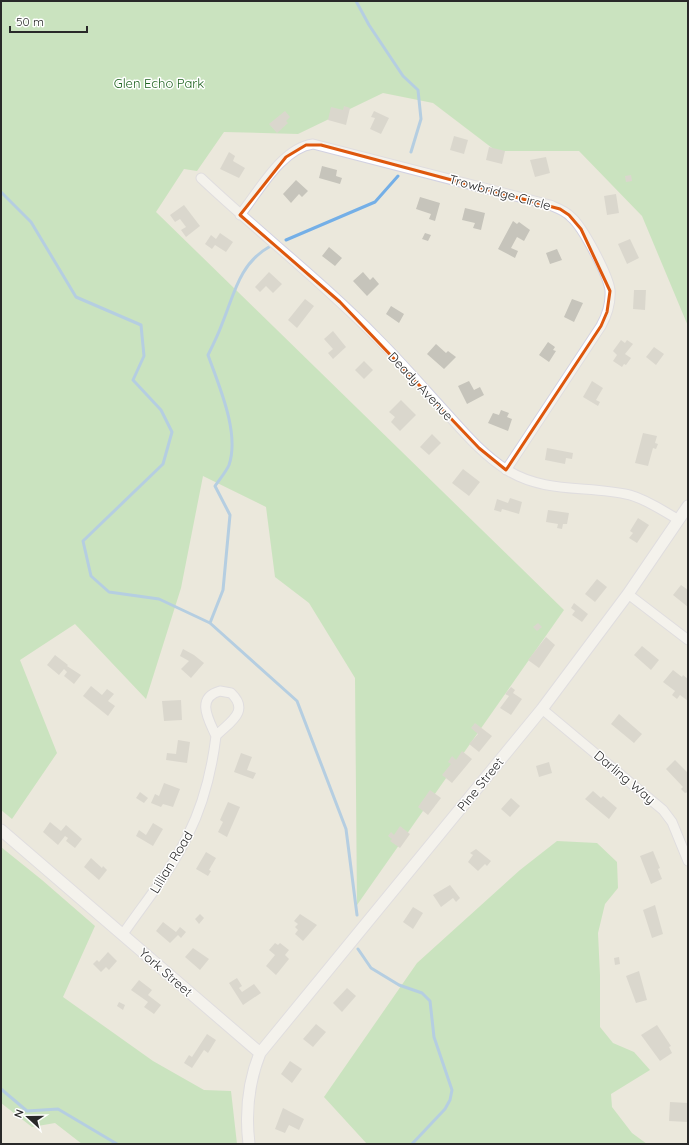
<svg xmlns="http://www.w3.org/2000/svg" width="689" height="1145" viewBox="0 0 689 1145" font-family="Quicksand,sans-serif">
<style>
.green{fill:#a3de9b}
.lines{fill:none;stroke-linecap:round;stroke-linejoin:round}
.stream{stroke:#74afe7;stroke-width:3}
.building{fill:#c6c4bb}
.minor-casing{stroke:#d2d1e1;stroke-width:11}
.tertiary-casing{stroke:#d2d1e1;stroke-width:13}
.minor{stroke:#fff;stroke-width:9}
.tertiary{stroke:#fff;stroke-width:11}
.marked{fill:none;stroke:#de570d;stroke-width:3;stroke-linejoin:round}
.labels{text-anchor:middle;stroke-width:3;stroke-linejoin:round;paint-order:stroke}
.park-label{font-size:13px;fill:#1e621f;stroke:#fff}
.street-label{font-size:13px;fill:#292929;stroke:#fff}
</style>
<rect width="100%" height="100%" fill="#ebe8dc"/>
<path class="green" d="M1,1H688V326L642,216L579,151H496L433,103L383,93L298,134L224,132L197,171L184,169L156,212L564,610L357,905L355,678L309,603L275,577L266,507L203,476L181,588L146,699L75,624L20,660L57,753L12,819L1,810Z
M557,841L597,843L617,862L618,888L605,904L598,933L600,975V1027L613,1043L634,1052L650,1070L611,1094L612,1107L632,1133L647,1144H367L324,1097L417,963L520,870Z
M1,847L42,880L95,926L63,997L153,1061L204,1090L231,1091L237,1144H82L55,1123L32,1127L1,1103Z"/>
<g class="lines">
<path class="stream" d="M356,1L369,25L403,76L418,90L421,119L411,152
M1,192L31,222L76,297L141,325L144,356L133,380L161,410L172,432L163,464L83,541L91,576L109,592L159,599L210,623L297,701L346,829L357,915
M286,240L375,202L398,176
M210,623L223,590L230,515L215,486C219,480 226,472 229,465C240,433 219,386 208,355C213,345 218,335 222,324C234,295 239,264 269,247
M358,949L371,968L399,985L422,993L430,1001L434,1037L452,1090L450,1100L445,1109L412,1144
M1,1089L27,1111L58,1109L117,1144"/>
</g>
<path class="building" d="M344,106L350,108L346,125L328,120L331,107L343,110Z
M285,111L290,117L286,121L288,123L277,133L269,124Z
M374,111L389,118L381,134L370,129L375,118L371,117Z
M454,136L468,140L464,154L450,150Z
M489,147L505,151L502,164L486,160Z
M229,152L235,156L233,161L245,168L239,178L220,169Z
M546,157L550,173L535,177L530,160Z
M322,166L337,170L336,176L342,178L340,184L319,178Z
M631,175L632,181L626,182L625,176Z
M296,180L308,191L302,197L299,194L291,203L283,194Z
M616,194L619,213L607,215L604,196Z
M420,197L440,203L435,221L429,219L431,214L416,209Z
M184,205L200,226L186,237L181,230L186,227L180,219L175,222L170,215Z
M465,208L485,213L481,230L473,228L475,223L462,220Z
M513,221L517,224L519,222L530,230L524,241L517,237L511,248L518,251L515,258L498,249Z
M220,233L233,242L226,252L215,245L212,249L205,244L211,235L216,239Z
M425,233L431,235L428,241L422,239Z
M630,239L639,258L627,264L618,244Z
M329,247L342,258L335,266L322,256Z
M557,249L562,260L550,264L546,253Z
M269,272L282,284L273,293L266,286L260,292L255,287Z
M363,272L370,280L373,277L379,284L367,296L353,281Z
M634,290H646L645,310L633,309Z
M305,299L314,306L297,328L288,320Z
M572,299L583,303L574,322L564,317Z
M391,306L404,314L399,323L386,314Z
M333,331L346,347L333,359L328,353L333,349L324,339Z
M621,340L625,343L627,340L633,344L625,354L631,358L626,365L624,364L622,367L613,361L617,355L613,351Z
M548,342L555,347L553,350L556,351L549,362L539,355Z
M436,344L446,353L448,351L456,357L444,369L427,354Z
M654,347L664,354L656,365L646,357Z
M364,361L373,370L364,379L355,370Z
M469,381L474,390L480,387L484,395L467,404L458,386Z
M592,381L603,388L596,400L600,402L598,406L583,397Z
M401,400L416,415L400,431L391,422L395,417L389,412Z
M501,410L509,413L507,417L512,419L508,431L488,423L493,413L499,415Z
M643,433L657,436L655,443L658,444L656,449L653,448L648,466L635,463Z
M432,434L441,443L429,455L420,447Z
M547,448L573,453L572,459L566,458L565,464L545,460Z
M463,469L480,482L469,496L452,483Z
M510,498L522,502L519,514L502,509L501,512L494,510L497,499L508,503Z
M548,510L569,513L567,524H563L562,529L557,528L558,524L546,522Z
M638,518L649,525L637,543L629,538L633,533L630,531Z
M597,579L607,587L595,602L585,594Z
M681,585L688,590V607L673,595Z
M574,603L588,614L582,622L572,615L575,611L571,608Z
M538,623L542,627L537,631L533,627Z
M546,637L555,645L539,668L528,660Z
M642,646L659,660L651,670L634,655Z
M183,649L194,655L204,663L191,678L181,669L189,661L180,656Z
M55,655L68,665L67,666L81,675L74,684L64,676L67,672L64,669L59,675L47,665Z
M673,670L682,677L683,675L688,679V701L680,695L677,699L672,695L675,691L663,682Z
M91,686L102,695L107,689L114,694L108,701L115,706L108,716L83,696Z
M511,687L515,690L513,693L522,699L511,715L500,708L509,696L505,694Z
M181,700L182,720L164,721L162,701Z
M619,714L642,734L634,743L611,724Z
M475,723L492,736L479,752L469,744L478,734L471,728Z
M178,740L190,742L187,763L166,760L167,753L176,754Z
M462,751L472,759L452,783L442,775L451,764L448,762L452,756L456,760Z
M241,753L252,757L247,770L256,773L253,779L234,772Z
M675,760L688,773V792L685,793L681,789L683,787L666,769Z
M549,762L552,773L539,777L536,766Z
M164,783L180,789L173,807L163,804L161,807L151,803L155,794L159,796Z
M430,790L441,798L428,815L418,807Z
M593,791L601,798L603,796L617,808L609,819L585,799Z
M140,792L148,798L144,803L136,798Z
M511,798L520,806L510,817L501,809Z
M228,802L240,807L227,837L218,832L223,822L220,820Z
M50,822L61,831L66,825L82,839L75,848L66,841L68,838L65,836L58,845L43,832Z
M153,823L163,829L153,846L136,836L139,830L146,835Z
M400,826L410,834L400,848L390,841L392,839L388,836L391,832L394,835Z
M476,849L491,861L487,866L485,864L478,871L468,862L473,855L470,853Z
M653,851L660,868L658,869L662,879L651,884L640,856Z
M206,852L216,858L209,870L211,871L208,876L196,869Z
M91,858L102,868L103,866L107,870L99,880L84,867Z
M450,885L460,898L456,902L453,898L441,907L433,895Z
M655,905L663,934L652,938L643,910Z
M413,907L423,913L413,929L403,922Z
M200,914L204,918L199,924L195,919Z
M300,914L317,925L303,941L295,934L298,930L295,927L298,924L294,921Z
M163,922L176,932L180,927L186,932L181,938L178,935L170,943L156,931Z
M275,943L278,945L280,943L289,950L285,955L289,959L276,975L266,966L275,955L269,950Z
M193,948L209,959L200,970L185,957Z
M108,952L117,961L109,970L106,967L101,972L93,964L97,960L99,962Z
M619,957L620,964L615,965L614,958Z
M639,971L647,1000L636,1003L626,976Z
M237,978L242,986L239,988L242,992L254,984L261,993L243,1005L229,983Z
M139,980L152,990L148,995L161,1005L154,1014L144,1007L148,1002L131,990Z
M347,988L356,996L342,1012L333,1003Z
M119,1002L125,1005L123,1010L117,1006Z
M316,1024L326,1032L313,1047L303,1039Z
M657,1025L671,1046L669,1047L672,1053L660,1061L641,1035Z
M207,1034L216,1040L208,1053L204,1050L192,1068L184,1063L189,1055L192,1057Z
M290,1061L302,1069L292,1083L281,1074Z
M670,1102L688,1103V1122L669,1121Z
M283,1108L304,1119L299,1130L289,1125L285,1133L275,1129Z"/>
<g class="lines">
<defs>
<path id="minor" d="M201,178C259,233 323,282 379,340C404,365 427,392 451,418C468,437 485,456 507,470C545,494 589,485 630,495C648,500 663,511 679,520
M240,215C259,191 282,148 313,144L550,205C557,208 566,211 571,217C583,227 608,275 610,290C611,303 607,315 601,326L506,470
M628,594L688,640
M220,691L231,693C251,712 228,723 216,736C209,720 195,698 220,691Z
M542,709L663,810L672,822L688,861
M123,934C145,902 171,871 188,835C203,805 212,769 216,736"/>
<path id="tertiary" d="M1,830L260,1053
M249,1144C245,1111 248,1083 260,1053L542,709L628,594L688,506"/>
</defs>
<use href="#minor" class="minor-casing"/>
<use href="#tertiary" class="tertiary-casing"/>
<use href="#minor" class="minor"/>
<use href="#tertiary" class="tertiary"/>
</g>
<path d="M0 0H689V1145H0ZM306,145H321L560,209L569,215L581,229L610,291L607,312L601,326L506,470L479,448L340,302L240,215L286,157Z" fill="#ebe8dc" fill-opacity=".55" fill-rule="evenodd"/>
<path class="marked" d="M306,145H321L560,209L569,215L581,229L610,291L607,312L601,326L506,470L479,448L340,302L240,215L286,157Z"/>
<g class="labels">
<g class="park-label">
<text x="159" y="88">Glen Echo Park</text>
</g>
<g class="street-label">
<text transform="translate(500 192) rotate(15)" y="5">Trowbridge Circle</text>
<text transform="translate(421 386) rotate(47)" y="5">Deady Avenue</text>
<text transform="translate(625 777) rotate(40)" y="5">Darling Way</text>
<text transform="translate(480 784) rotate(-51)" y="5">Pine Street</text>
<text transform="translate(171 862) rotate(-59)" y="5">Lillian Road</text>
<text transform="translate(166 972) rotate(41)" y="5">York Street</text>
</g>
</g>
<rect width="689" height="1145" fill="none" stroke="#292929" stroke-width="4"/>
<g transform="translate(28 1117) rotate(291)" stroke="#ffffff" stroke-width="3" paint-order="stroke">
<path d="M0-3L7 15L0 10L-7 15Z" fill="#292929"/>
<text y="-6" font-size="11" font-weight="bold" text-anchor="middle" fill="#292929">N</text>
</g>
<path d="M10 26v6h77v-6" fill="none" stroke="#292929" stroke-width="2"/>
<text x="16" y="26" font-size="12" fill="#292929" stroke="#ffffff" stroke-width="3" paint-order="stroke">50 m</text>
</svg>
